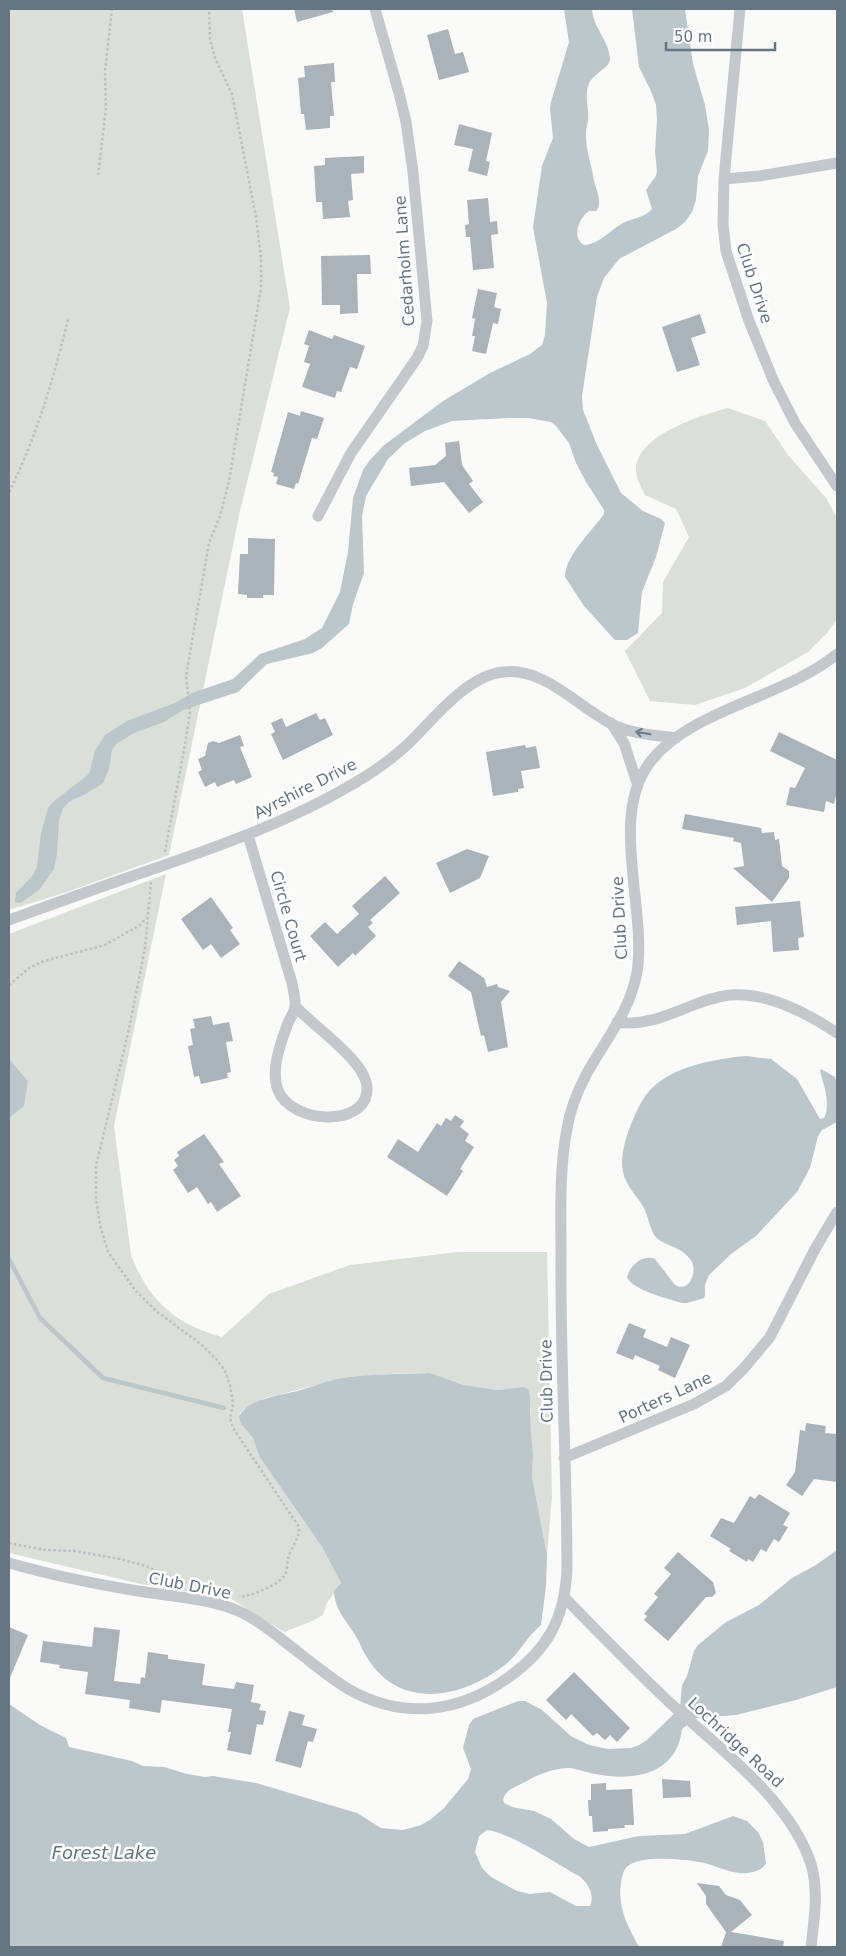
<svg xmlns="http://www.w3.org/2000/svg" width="846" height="1956" viewBox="0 0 846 1956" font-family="'DejaVu Sans',sans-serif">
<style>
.green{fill:#dadfd7}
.water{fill:#bbc7cb;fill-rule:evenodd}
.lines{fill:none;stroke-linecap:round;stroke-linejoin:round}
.stream{stroke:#bbc7cb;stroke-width:4.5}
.building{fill:#aab3b9}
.path{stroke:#bbbfc2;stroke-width:2.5;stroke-dasharray:2.5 2.5;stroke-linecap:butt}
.minor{stroke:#c3c8cc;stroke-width:11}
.oneway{stroke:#6a7a87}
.labels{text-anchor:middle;stroke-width:5;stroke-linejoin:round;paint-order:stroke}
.street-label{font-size:16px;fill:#657683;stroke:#fff}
.water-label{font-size:18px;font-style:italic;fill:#60757c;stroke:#fff}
</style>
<rect width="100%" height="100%" fill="#fafaf8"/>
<path class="green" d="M9,9H242L290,308L240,511L169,855L67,892L9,910Z
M728,408L765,421L788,455L826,498L837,518V619L827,633L808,652L745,688L695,705L650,701L625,651L662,613L663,582L689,537L676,509L645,495C642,488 635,477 636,469C637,435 702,415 728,408Z
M166,874L114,1126L131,1255C149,1301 175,1324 222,1337L269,1294L350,1265L458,1252H547L552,1496L547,1555L532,1477L533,1453L531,1433V1408L522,1387L498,1390L464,1385L430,1373L390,1374L348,1377L265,1398L244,1409L240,1413L241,1424L253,1438L259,1456L322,1547L341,1583L327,1603L323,1615L310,1622L284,1632L230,1598L141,1584L9,1553V934Z"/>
<path class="water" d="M564,9H592C593,28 609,40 610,59C610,68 593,73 589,84C584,95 589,107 588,119C588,124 585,131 586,137C586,150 591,163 593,175C594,185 604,204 596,211H589C579,218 571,237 584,245C600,244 610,230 623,223C633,218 644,218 652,209L646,190L656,176L657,171L655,152L657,119L656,105L651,91L639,67L632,9H685L693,64L705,105L709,130L708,151L698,176L696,200L692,212L685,222L676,229L619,259L604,278L597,297L582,396L583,410L597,445L621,493L643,511L661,519L665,523L656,557L642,592L638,633L627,640H615L584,606L565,577C565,556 592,531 604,514V510L586,482L576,463L569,443L556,426L551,422L528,418H509L452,421L425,431L405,443L388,459L366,496L362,516L364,573L353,604L349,624L322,648L313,653L267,664L238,692L183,710L164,722L134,733L116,744L112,750L109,769L103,783L84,795L70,801L63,808L59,820L57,854L54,869L39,890L21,903L15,902L16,893L33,875L37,867L41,833L48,808L54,801L89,774L95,751L105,735L127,721L175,703L192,693L233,679L260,654L305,639L322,628L340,592L348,552L353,498L363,470L370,460L383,446L443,401L490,373L530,354L542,345L545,335L547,303L533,227L542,166L553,138L550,109L551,102L569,42Z
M746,1056L771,1059L797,1079L820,1119L824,1118C831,1104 824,1086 820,1071L821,1069L835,1077L837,1083V1122L822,1130L818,1136L810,1168L797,1192L756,1236L731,1254L709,1275L705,1285V1295L704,1298L687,1303H682C669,1299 632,1290 627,1277C630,1266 642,1254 655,1259L675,1285C689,1293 697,1273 692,1262C683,1245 659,1246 653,1233C649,1225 648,1216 644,1208C637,1196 626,1186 623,1172C620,1158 625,1140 630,1127C635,1114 641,1100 650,1090C673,1066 714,1059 746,1056Z
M9,1059L28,1081L24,1106L9,1118Z
M430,1373L464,1385L498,1390L522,1387L528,1389L530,1396L531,1433L533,1453L532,1477L547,1555L546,1586L541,1625C527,1636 520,1653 506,1664C457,1703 389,1711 360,1644C351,1624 335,1614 334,1591L341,1583L322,1547L259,1456L253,1438L241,1424L239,1417C247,1398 283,1395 301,1390C317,1385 332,1379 349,1377C376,1374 403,1374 430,1373Z
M837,1550V1687L796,1700L736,1715L696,1718L682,1729C677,1774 634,1782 596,1774C587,1773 579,1769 570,1768C553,1768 537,1775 523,1783C515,1787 505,1790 503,1800L504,1803L512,1807L534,1811L551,1819L574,1839L589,1847L639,1836L685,1834L733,1816L747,1821L758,1832L763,1842L766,1863C763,1871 748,1874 740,1873C726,1872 713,1864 699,1862C683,1859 641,1855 628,1866C623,1870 622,1876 621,1883C617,1907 628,1927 639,1947H9V1704L40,1725L66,1738L69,1747L132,1761L143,1766L164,1767L187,1774L205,1777L213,1776L256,1783L357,1813L381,1828L403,1830L421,1825L430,1820L444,1808L468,1779L471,1769L463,1748L469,1725L473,1719L518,1701H525L542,1710L571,1736L589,1745L608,1749L631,1748L639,1745L647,1740L680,1708L682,1685L687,1676L694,1651L698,1645L726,1622L759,1605L792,1578L816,1565ZM487,1830C509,1832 557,1864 579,1876C588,1883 595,1894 590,1906H576L550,1892L530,1894L517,1891L491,1877L482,1868L475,1852L479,1836Z"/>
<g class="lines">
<path class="stream" d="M9,1259L40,1318L103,1378L224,1408"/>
</g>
<path class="building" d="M294,9H332L333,12L297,22Z
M448,29L455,54L463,52L469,72L439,80L427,35Z
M334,63L335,82H331L334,116H330V128L306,130L304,114H301L298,78L305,77L304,66Z
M459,124L492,133L486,161L490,162L487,176L468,171L473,149L454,145Z
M364,156V173L351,174L353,200L348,201L350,217L323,219L322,202H316L314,166L325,165V158Z
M488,198L490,222L497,221L498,234L491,235L494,268L473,270L470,237H466L465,225L469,224L467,200Z
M370,255L371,274H357L358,313L340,314V305H322L321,256Z
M478,289L497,293L494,307L501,309L498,324L493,323L486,354L472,351L475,336H472L475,319L472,318Z
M700,314L706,333L691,338L700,365L677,372L662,327Z
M309,330L332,339L334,335L365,346L357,369L350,367L341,392L337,391L335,398L302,387L310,364L304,362L309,346L304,344Z
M301,411L324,418L317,439L312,438L298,484L296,483L294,489L276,484L278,477L273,476L274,473L271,472L288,412L300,416Z
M459,441L462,465L473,481L469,484L483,502L469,513L444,482L411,486L409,468L435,465L446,456L445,443Z
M248,538L275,539L274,595H263V598H247V595L238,594L240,554H248Z
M316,713L320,720L325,718L333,735L283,760L271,734L275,732L271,723L282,718L286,727Z
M779,732L837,760V792L834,804L826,801L824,812L786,805L790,787L795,788L805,768L770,751Z
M240,735L244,746L240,747L252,777L236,784L234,780L217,787L215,782L205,787L198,772L202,770L198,759L205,756L208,743L213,741L219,743Z
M525,745L526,748L536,746L540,768L521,771L524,788L518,789V792L493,796L486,752Z
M685,814L761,828L762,833L774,832L775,840L779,839L782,866L789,871V878L772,902L733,868L744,866L741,843L733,841L734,838L682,829Z
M467,849L489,856L480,878L450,893L436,863Z
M385,876L400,893L370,920L373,923L368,927L376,936L355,956L353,953L338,967L310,936L325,922L337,934L359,914L352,906Z
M211,897L233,928L230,930L240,944L221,958L211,944L203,950L181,919Z
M800,901L804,937L798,938L799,950L773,952L771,921L737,925L735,907Z
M459,961L484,978L487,987L497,984L498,987L510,991L501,1002L508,1047L488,1052L484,1035L481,1036L471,992L448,976Z
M211,1016L213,1025L229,1022L233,1041L226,1042L231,1072L227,1073L228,1078L201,1084L199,1076L194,1077L188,1046L193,1045L190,1029L195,1028L193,1019Z
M455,1115L464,1121L460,1127L469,1134L465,1141L474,1147L460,1169L463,1171L447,1196L387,1157L398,1139L418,1152L437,1123L441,1126L446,1118L451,1121Z
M204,1134L224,1162L219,1164L241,1196L217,1212L211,1202L208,1204L197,1187L188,1193L173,1170L178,1166L174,1160L179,1156L177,1152Z
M629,1323L646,1330L643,1337L667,1347L671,1337L690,1345L675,1378L658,1370L660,1366L635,1355L633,1360L616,1353Z
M806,1423L826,1426L825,1433L837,1434V1482L814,1479L802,1496L786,1485L795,1472L800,1430L805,1431Z
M759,1494L790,1513L783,1525L788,1527L779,1542L774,1539L766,1552L761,1549L753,1562L748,1559L747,1562L729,1551L731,1549L710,1536L721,1518L734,1523L750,1496L755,1499Z
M678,1552L713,1582L716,1593L712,1597H706L668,1641L644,1620L647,1616L644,1614L658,1597L654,1594L671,1574L664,1568Z
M9,1627L28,1635L9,1680Z
M94,1627L120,1630L114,1681L140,1684L141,1677L145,1678L148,1652L168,1655V1659L205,1664L202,1685L234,1689L236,1682L254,1685L251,1702L261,1704L259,1710L266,1711L263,1725L257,1724L251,1755L227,1750L231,1732H228L232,1709L162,1700L160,1713L129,1708L130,1700L85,1694L88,1672L59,1668L60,1665L40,1662L43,1641L92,1647Z
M574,1672L630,1728L617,1742L610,1735L605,1740L597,1733L593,1736L571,1714L566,1720L546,1700Z
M289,1711L305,1715L302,1725L317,1729L313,1742L308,1741L301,1768L275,1761Z
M662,1779L690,1781L691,1797L663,1798Z
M606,1783V1790L632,1789L634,1825H624L625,1828L608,1829V1831L593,1832L592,1816H589L588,1800H591V1784Z
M697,1883L719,1886L726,1895L740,1900L752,1915L731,1932L784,1941L783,1947H721L726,1932L706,1904V1896Z"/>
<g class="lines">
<path class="path" d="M98,175L106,108L105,71L112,9
M9,492C36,438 54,378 68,319
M165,852L186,739L190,712L186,676L209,543L220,516L229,481L261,288V258L256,217L232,94L215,58L210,39L209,9
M151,882L145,948L129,1029L96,1166V1198L100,1225L108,1252L135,1290L156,1311L202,1345L216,1359L225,1371L230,1385L233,1404L230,1418L233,1428L299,1527C299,1538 294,1544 290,1553C286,1560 289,1569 284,1576C279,1584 249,1598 239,1596
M9,985L29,968L44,961L105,945L140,925L146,918
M9,1543L45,1550L74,1551L120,1559L146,1566L187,1584"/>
<path class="minor" d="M740,9L724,179L723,225L726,251L749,321L774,382L795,423L837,486
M724,179L759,176L837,163
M318,516L351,453L417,358L423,346L427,321L413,172L406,122L399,93L375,9
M611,723L624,743L637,783
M248,835L292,983C293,990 296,999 295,1006C295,1012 290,1018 288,1023C281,1042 270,1070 278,1090C291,1124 365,1128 367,1090C369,1063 314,1027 295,1006
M9,920C59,902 108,884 159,867C225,844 292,820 353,784C372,773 392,759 408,744C434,719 466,676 503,672C544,667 577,706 610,723C630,734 654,735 676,738
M617,1022C644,1026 666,1016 691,1006C704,1001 717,996 731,995C768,992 807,1013 837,1033
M564,1458L694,1404L726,1386L745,1367L770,1337L815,1249L837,1212
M9,1563C51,1575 95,1584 138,1591C169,1596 202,1598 231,1608C256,1617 277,1636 298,1652C315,1665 331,1679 350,1690C404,1720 460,1713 509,1677C548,1649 564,1619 567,1571C567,1466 560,1361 561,1255C561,1214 559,1170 567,1129C570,1110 577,1092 586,1075C604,1042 631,1010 637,972C647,907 608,815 651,761C692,709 785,697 837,654
M564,1597C598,1632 632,1667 668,1701C717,1747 790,1799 811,1864C819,1890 814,1921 811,1947"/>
</g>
<defs><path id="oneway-shaft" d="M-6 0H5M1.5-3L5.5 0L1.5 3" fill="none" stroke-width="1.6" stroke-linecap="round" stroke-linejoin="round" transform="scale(1.25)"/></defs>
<use class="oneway" href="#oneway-shaft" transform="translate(643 733) rotate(-170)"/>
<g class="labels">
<g class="street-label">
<text transform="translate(404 261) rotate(-94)" y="6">Cedarholm Lane</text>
<text transform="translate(755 283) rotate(72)" y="6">Club Drive</text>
<text transform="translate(305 788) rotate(-27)" y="6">Ayrshire Drive</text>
<text transform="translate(289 916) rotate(74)" y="6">Circle Court</text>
<text transform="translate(619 918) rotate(-93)" y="6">Club Drive</text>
<text transform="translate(546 1381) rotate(-91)" y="6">Club Drive</text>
<text transform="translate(665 1397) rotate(-25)" y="6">Porters Lane</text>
<text transform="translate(190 1585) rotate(11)" y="6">Club Drive</text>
<text transform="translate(736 1742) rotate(43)" y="6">Lochridge Road</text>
</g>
<g class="water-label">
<text x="104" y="1859">Forest Lake</text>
</g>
</g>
<rect width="846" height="1956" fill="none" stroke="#657683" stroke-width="20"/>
<path d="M666 42v8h109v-8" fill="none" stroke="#657683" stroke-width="2.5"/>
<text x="674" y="42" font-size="15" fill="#657683" stroke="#ffffff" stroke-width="4" paint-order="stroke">50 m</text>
</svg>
